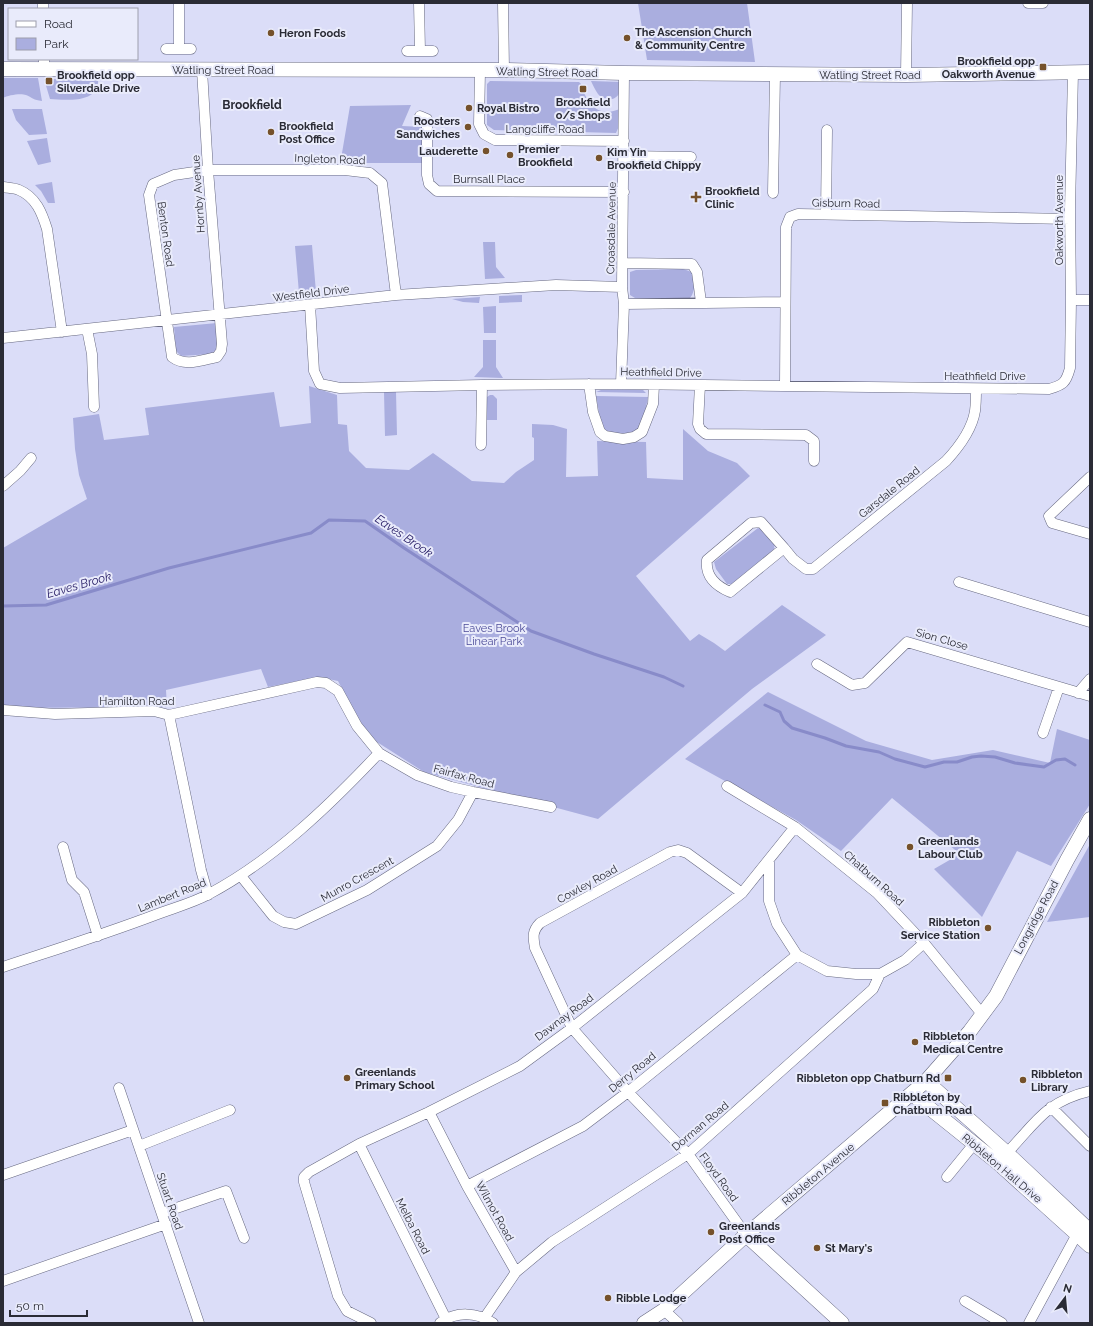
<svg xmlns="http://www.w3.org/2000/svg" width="1093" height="1326" viewBox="0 0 1093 1326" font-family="Raleway,sans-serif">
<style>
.green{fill:#aaaedf}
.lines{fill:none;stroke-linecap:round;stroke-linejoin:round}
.stream{stroke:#888bc9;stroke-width:3}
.street-casing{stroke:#676981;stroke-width:11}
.secondary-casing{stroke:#676981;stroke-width:15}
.street{stroke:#fff;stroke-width:10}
.secondary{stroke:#fff;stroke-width:14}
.poi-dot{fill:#75512b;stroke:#e9ebfb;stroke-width:1.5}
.labels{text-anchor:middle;stroke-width:4;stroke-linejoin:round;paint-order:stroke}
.poi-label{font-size:11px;font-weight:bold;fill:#2a2b35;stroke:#e9ebfb;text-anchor:start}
.street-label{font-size:11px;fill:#2a2b35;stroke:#e9ebfb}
.park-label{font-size:11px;fill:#4c4b98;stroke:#e9ebfb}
.neighbourhood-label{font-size:12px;font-weight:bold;fill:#2a2b35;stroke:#e9ebfb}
.water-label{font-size:12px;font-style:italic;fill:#231962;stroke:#e9ebfb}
</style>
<rect width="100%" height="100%" fill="#dbddf8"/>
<path class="green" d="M638,3H747L755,62L647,60Z
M3,78H38L42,101C33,100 33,98 26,95C21,93 8,95 3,98Z
M44,79H98C100,104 65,100 50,99Z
M490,81L579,82L581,84C585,97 591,111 607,112C611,112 616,110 620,109L619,126L616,133L494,130L487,125V84Z
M591,81L621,82C620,86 621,89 620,92C616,102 603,101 598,94C595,90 593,85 591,81Z
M411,105L402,126L423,127L422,163H342V153L350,106Z
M12,109H42L47,134L29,135L16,120Z
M47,138L51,162L38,165L27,141Z
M52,182L55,203H48L41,191L35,185Z
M483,242H495L496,267L505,278L485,279Z
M312,245L316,292L299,293L295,246Z
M683,269L692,272C695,281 696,290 690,298H635L630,295V272L636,270Z
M522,295V302L499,303V296Z
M480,297L479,303L463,302L452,299Z
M496,306V333H484L483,307Z
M217,323L218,348L211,354L181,356L176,351L174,327Z
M483,340H496V367L503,378L474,377L483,367Z
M309,386L337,395L338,424L347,425L349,451L366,468L409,470L433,453L472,481L504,483L516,472L534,460V438L532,437V424L553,425L567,429L566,477L598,476L597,441L646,442L647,478L683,480V429L708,451L737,463L750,476L636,576L690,641L699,634L714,643L725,651L782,605L826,635L752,689L598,819L424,772L366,735L338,681L318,677L268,687L261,669L166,690L167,707L3,708V548L87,499L79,475L75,449L73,418L99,414L104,440L149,435L145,408L274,392L280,427L311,423Z
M601,390H643L646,393L596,392Z
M384,392H396L397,435L385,436Z
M490,395H493L497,399V420H484L487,397Z
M596,396L648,397C646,406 644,429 635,433C627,436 617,435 609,435C599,425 599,410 596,396Z
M758,528L764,530L775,542L774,549L735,584H727L716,569L714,562Z
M768,692L866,741L932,760L993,750L1050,763L1057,729L1090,740V804L1051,866L1017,851L982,917L934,869L960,854L892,798L841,851L796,820L685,759Z
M1090,844V917L1047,922Z"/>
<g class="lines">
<path class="stream" d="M3,606L46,605L169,568L311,533L329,520L365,521L404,548L531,631L594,654L664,677L683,686
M765,705L780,712L784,721L792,728L825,738L846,746L879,752L895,759L925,767L944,762H957L972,757L981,756L995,757L1015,763L1044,767L1056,760L1065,759L1075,765"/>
<defs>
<path id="street" d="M43,3V9
M179,3V49
M419,3L420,51
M503,3L504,70
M1028,3H1043
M166,49H191
M407,51H433
M44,59V70
M202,70L208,170L222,344L221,351L217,357C202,360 185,367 172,357L149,195L153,184L174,175L208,170H345L370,173L382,183L396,295
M480,71L479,124L484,134L495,140L624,141
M906,75L907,3
M420,116L427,119V175L429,184L437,191L624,192
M624,156L691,157
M3,187C8,188 14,188 19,190C36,197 42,213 47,229L62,332
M773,193L775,74
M826,214L827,130
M623,263L692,264L697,272L701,302
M1071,300H1090
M624,304L784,302
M310,305L314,371L320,384L340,388L482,385L621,384L1049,389C1063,385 1066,383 1070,368L1071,300L1070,209L1073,72
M87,329L92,354L94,407
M3,338L396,295L556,285L622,287
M589,384L593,412L600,432L605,436L623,439L634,437L642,432L653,404L654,385
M621,384L624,304L622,287L624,73
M700,385L698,424L700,429L706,434L806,435L814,441V461
M785,385L786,227L790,217L798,214L1070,219
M481,445L482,385
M1090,477L1049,516L1052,523L1090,534
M3,486L20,471L31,458
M784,548L761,522L751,523L707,560C705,576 716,586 730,592L784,548L793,559L806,569H813L946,461C959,447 972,430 975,411C976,404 976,396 976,389
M959,582L1090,622
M817,664L852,685L865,683L907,642L1090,696
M1078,693L1090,679
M3,710L55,714L154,711L169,715L317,682L326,683L338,691L357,726L379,753L417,775L451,787L473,792L551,807
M169,715L201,870L208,895
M1043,733L1059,687
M727,786L795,827L877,893L924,943L982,1014
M63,847L72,880L84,892L98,936
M769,860V901L777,924L797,955L827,971L856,974H880L905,960L924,943
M241,876L273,916L284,922L296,924L367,890L437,846L458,820L473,792
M742,893L687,853L678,850L670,852L540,923C532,931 533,937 535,948L572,1028L628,1092L688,1154L746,1235
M3,967C54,950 105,934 155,915C173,908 193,903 209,894C273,860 329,806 379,753
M119,1088L199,1323
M1051,1107L1090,1146
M429,1112L467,1186L516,1272L485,1317
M359,1144L446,1319
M139,1146L230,1110
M1003,1157C1034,1126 1043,1102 1090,1091
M3,1175L133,1130
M947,1177L974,1144
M467,1186L583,1126L628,1092L797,955
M162,1213L226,1191L244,1238
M516,1272L552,1242L688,1154L873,989L880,974
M3,1281L166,1224
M965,1301L1002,1323
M664,1310L678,1323
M371,1323L347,1311L338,1296L304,1182V1177L309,1172L359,1144L429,1112L520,1066L572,1028L742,893L795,827
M440,1323C456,1311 477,1312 493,1323
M1029,1323L1077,1234"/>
<path id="secondary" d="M3,69L504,70L624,73L906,75L1090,72
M926,1081L1007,1153L1090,1231
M912,1094L998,1163L1090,1246
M746,1235L842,1323
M644,1323L664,1310L746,1235L926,1081L970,1031L996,996L1067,860L1090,819"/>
</defs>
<use href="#street" class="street-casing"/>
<use href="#secondary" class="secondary-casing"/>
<use href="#street" class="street"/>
<use href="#secondary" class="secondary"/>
</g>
<g class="poi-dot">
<circle cx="271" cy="33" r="4"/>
<circle cx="627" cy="38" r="4"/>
<rect x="1039" y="63" width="8" height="8" rx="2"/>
<rect x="45" y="77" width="8" height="8" rx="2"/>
<rect x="579" y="85" width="8" height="8" rx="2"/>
<circle cx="469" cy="108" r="4"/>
<circle cx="468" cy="127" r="4"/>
<circle cx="271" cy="132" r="4"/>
<circle cx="486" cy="151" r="4"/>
<circle cx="510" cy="155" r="4"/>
<circle cx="599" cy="158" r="4"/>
<path d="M694 191h4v4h4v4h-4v4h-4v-4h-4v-4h4z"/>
<circle cx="910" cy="847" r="4"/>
<circle cx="988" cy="928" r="4"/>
<circle cx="915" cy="1042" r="4"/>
<circle cx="347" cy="1078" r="4"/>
<rect x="944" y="1074" width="8" height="8" rx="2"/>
<circle cx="1023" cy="1080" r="4"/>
<rect x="881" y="1099" width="8" height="8" rx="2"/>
<circle cx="711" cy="1232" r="4"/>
<circle cx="817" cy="1248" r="4"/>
<circle cx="608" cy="1298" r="4"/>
</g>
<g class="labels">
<g class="poi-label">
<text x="635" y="36">The Ascension Church<tspan x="635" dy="13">&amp; Community Centre</tspan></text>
<text x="279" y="37">Heron Foods</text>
<text x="1035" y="65" text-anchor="end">Brookfield opp<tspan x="1035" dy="13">Oakworth Avenue</tspan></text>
<text x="57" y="79">Brookfield opp<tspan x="57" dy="13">Silverdale Drive</tspan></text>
<text x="583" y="106" text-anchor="middle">Brookfield<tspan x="583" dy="13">o/s Shops</tspan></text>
<text x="477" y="112">Royal Bistro</text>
<text x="460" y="125" text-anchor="end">Roosters<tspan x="460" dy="13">Sandwiches</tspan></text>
<text x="279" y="130">Brookfield<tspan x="279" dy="13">Post Office</tspan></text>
<text x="518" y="153">Premier<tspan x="518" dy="13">Brookfield</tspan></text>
<text x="478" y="155" text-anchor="end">Lauderette</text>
<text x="607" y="156">Kim Yin<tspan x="607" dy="13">Brookfield Chippy</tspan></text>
<text x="705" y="195">Brookfield<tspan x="705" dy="13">Clinic</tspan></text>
<text x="918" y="845">Greenlands<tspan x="918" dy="13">Labour Club</tspan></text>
<text x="980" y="926" text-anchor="end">Ribbleton<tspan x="980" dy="13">Service Station</tspan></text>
<text x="923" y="1040">Ribbleton<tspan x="923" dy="13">Medical Centre</tspan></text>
<text x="355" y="1076">Greenlands<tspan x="355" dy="13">Primary School</tspan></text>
<text x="1031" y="1078">Ribbleton<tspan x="1031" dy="13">Library</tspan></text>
<text x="940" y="1082" text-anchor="end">Ribbleton opp Chatburn Rd</text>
<text x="893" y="1101">Ribbleton by<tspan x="893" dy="13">Chatburn Road</tspan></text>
<text x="719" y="1230">Greenlands<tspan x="719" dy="13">Post Office</tspan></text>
<text x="825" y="1252">St Mary's</text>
<text x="616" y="1302">Ribble Lodge</text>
</g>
<g class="street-label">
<text x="223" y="74">Watling Street Road</text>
<text transform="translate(547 72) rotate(1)" y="4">Watling Street Road</text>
<text x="870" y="79">Watling Street Road</text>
<text x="545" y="133">Langcliffe Road</text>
<text transform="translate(330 159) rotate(2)" y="4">Ingleton Road</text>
<text x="489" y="183">Burnsall Place</text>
<text transform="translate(198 194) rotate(-94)" y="4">Hornby Avenue</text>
<text transform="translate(846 203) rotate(1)" y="4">Gisburn Road</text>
<text transform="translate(1059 220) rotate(-90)" y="4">Oakworth Avenue</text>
<text transform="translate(611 228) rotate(-89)" y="4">Croasdale Avenue</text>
<text transform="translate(166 234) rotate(82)" y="4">Benton Road</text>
<text transform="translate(311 293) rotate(-7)" y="4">Westfield Drive</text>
<text transform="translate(661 372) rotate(1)" y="4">Heathfield Drive</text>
<text x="985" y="380">Heathfield Drive</text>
<text transform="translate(889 492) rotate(-39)" y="4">Garsdale Road</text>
<text transform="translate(942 639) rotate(16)" y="4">Sion Close</text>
<text x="137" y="705">Hamilton Road</text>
<text transform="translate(464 776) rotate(15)" y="4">Fairfax Road</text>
<text transform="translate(874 878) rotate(42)" y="4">Chatburn Road</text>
<text transform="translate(357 879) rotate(-29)" y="4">Munro Crescent</text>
<text transform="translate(587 884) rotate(-29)" y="4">Cowley Road</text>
<text transform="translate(172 895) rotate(-22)" y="4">Lambert Road</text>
<text transform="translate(1036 917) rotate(-62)" y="4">Longridge Road</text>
<text transform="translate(564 1017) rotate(-37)" y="4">Dawnay Road</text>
<text transform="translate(632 1072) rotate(-39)" y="4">Derry Road</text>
<text transform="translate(700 1126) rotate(-40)" y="4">Dorman Road</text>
<text transform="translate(1002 1168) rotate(40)" y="4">Ribbleton Hall Drive</text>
<text transform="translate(818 1174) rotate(-40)" y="4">Ribbleton Avenue</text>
<text transform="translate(719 1177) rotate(54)" y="4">Floyd Road</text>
<text transform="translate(170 1201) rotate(71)" y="4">Stuart Road</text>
<text transform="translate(495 1211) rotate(61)" y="4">Wilmot Road</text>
<text transform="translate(413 1226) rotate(63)" y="4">Melba Road</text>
</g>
<g class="park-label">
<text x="494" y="632">Eaves Brook<tspan x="494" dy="13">Linear Park</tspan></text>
</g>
<g class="neighbourhood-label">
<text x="252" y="109">Brookfield</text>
</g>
<g class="water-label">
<text transform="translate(404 536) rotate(34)" y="4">Eaves Brook</text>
<text transform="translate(79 585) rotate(-16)" y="4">Eaves Brook</text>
</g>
</g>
<rect width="1093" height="1326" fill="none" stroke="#2a2b35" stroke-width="8"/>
<rect x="8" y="8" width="130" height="52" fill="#e9ebfb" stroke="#9d9eac"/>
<rect x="16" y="21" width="20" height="6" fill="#ffffff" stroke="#9d9eac"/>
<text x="44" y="28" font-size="12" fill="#2a2b35">Road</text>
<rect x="16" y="38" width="20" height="12" fill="#aaaedf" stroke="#9d9eac"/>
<text x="44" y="48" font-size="12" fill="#2a2b35">Park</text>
<g transform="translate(1065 1298) rotate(16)" stroke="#e9ebfb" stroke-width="3" paint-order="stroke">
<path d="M0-3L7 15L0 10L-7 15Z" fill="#2a2b35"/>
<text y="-6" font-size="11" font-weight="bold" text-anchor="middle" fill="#2a2b35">N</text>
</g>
<path d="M10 1310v6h77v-6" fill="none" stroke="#2a2b35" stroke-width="2"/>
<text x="16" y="1310" font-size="12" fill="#2a2b35" stroke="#e9ebfb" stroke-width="3" paint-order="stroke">50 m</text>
</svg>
